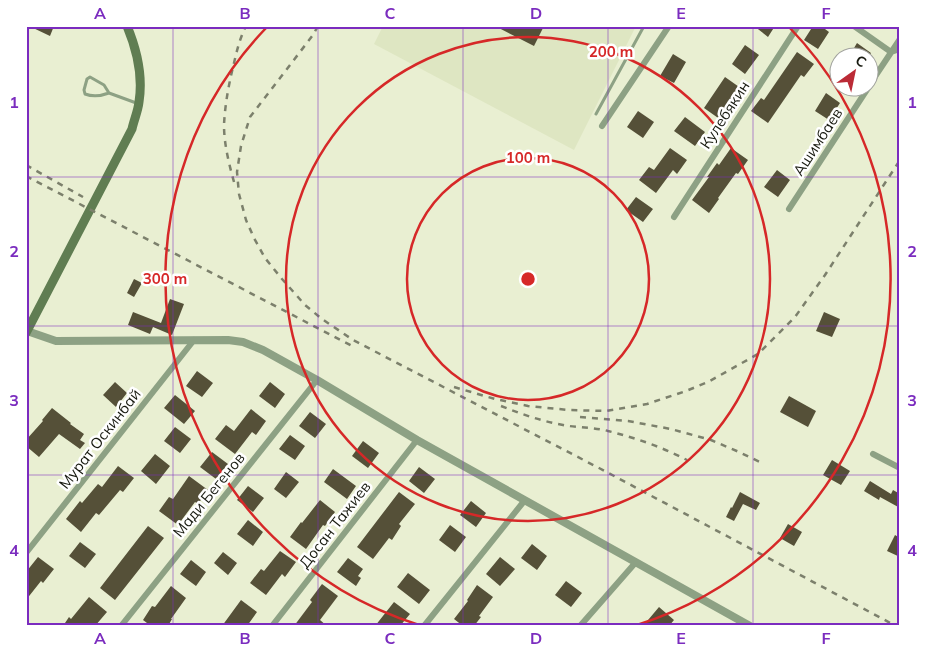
<svg xmlns="http://www.w3.org/2000/svg" width="926" height="652" viewBox="0 0 926 652" font-family="Mulish,sans-serif">
<style>
.built{fill:#dee6c2}
.building{fill:#555038}
.lines{fill:none;stroke-linecap:round;stroke-linejoin:round}
.service{stroke:#8da184;stroke-width:3}
.minor{stroke:#8da184;stroke-width:6}
.tertiary{stroke:#8da184;stroke-width:8}
.secondary{stroke:#607d52;stroke-width:9}
.rail{stroke:#7c806c;stroke-width:2.5;stroke-dasharray:6 6;stroke-linecap:butt}
.grid{fill:none;stroke:#7b2cbf;stroke-width:1;stroke-opacity:0.55}
.ring{fill:none;stroke:#d62828;stroke-width:2.5}
.labels{text-anchor:middle;stroke-width:5;stroke-linejoin:round;paint-order:stroke}
.street-label{font-size:15px;fill:#17190f;stroke:#fff}
.centre{fill:#d62828;stroke:#fff;stroke-width:2.5}
.ring-label{font-size:15px;text-anchor:middle;font-weight:bold;fill:#d62828;stroke:#fff;stroke-width:5;stroke-linejoin:round;paint-order:stroke}
.neatline{fill:none;stroke:#7b2cbf;stroke-width:2}
.grid-label{font-size:16px;text-anchor:middle;font-weight:bold;fill:#7b2cbf}
</style>
<rect width="100%" height="100%" fill="#e9efd2"/>
<path class="built" d="M383,26H636L574,150L374,44Z"/>
<path class="building" d="M29,26H54L50,36Z
M495,26H544L534,46Z
M754,26H775L768,37Z
M813,26H821L829,32L818,49L804,40Z
M857,43L871,53L868,58H848Z
M745,45L759,55L745,74L732,64Z
M797,52L814,64L804,77L801,75L768,123L751,111L761,98L764,100Z
M673,54L686,62L674,83L660,76Z
M725,77L742,89L729,106L730,107L721,120L704,108Z
M826,93L840,103L829,120L815,111Z
M638,111L654,122L643,138L627,127Z
M685,117L705,132L695,146L674,131Z
M670,148L687,160L677,174L673,170L656,193L639,180L649,167L654,170Z
M731,148L748,160L738,174L736,173L718,198L719,199L709,213L692,200L709,177H707L717,163L719,165Z
M777,170L790,180L778,197L764,187Z
M636,197L653,209L643,222L626,210Z
M134,279L142,283L134,297L127,293Z
M170,299L184,304L172,335L153,327L150,334L128,325L133,312L161,323Z
M824,312L840,319L832,337L816,331Z
M197,371L213,383L202,397L186,386Z
M115,382L127,393L116,407L103,395Z
M270,382L285,394L275,408L259,396Z
M175,395L195,411L184,424L164,408Z
M789,396L816,411L808,427L780,412Z
M52,408L71,423L70,424L84,434L80,440L85,443L80,449L59,434L39,457L26,446V440L43,421L42,420Z
M251,409L266,421L256,435L252,432L235,454L215,439L226,425L234,431Z
M310,412L326,424L315,438L299,426Z
M175,427L191,439L180,453L164,441Z
M290,435L305,446L295,460L279,449Z
M363,441L379,453L368,468L352,456Z
M212,452L228,464L216,479L200,467Z
M155,454L170,466L156,484L141,471Z
M832,460L850,471L841,485L823,475Z
M118,466L134,478L123,492L120,490L99,515L96,513L81,532L66,519L80,501L82,503L98,484L102,487Z
M419,467L435,479L424,493L409,481Z
M333,469L356,486L347,499L324,482Z
M286,472L299,482L286,498L274,489Z
M189,476L208,490L198,504L195,502L178,525L159,511L169,497L173,499Z
M870,481L891,494L893,490L900,494V508L880,497L879,500L864,491Z
M248,486L264,498L253,512L237,500Z
M399,492L415,504L399,524L401,526L392,540L389,538L373,559L357,547Z
M740,492L760,503L756,510L743,504L734,521L726,517L731,507L732,508Z
M320,500L335,512L325,526L323,525L306,549L290,537L301,522L302,523Z
M471,501L486,513L476,527L460,515Z
M248,520L263,532L253,546L237,534Z
M788,524L802,532L794,546L780,538Z
M450,525L466,537L455,552L439,540Z
M148,526L164,538L115,600L100,588Z
M895,535L900,538V557L887,551Z
M80,542L96,554L85,568L69,556Z
M532,544L547,556L537,570L521,558Z
M280,551L296,562L285,577L282,574L266,595L250,583L261,569L264,571Z
M223,552L237,563L228,575L214,563Z
M38,557L54,569L43,583L41,581L26,600V572Z
M500,557L515,569L500,586L486,574Z
M348,558L363,569L358,576L361,578L356,586L337,572Z
M191,560L206,572L196,586L180,574Z
M408,573L430,590L419,604L397,587Z
M566,581L582,593L571,607L555,595Z
M322,584L338,596L320,620L327,626H294L312,602L310,600Z
M477,585L493,597L479,616L481,617L474,626H463L454,619L468,601L467,600Z
M171,586L186,598L171,619H172L168,626H151L143,620L152,606L155,607Z
M89,597L107,612L95,626H63L69,617L71,619Z
M241,600L257,612L247,626H222Z
M394,602L410,614L400,626H375Z
M659,607L674,620L669,626H643Z"/>
<g class="lines">
<path class="service" d="M109,93C101,96 93,97 85,94L84,90L87,79L90,77L104,85L109,93L139,104
M596,114L644,26"/>
<path class="minor" d="M854,26L891,52L900,49
M868,87L900,39
M602,126L669,26
M789,209L868,88
M674,217L798,26
M873,454L900,468
M26,553L194,340
M121,626L317,380
M272,626L417,440
M424,626L525,500
M580,626L636,562"/>
<path class="tertiary" d="M27,331L56,341L228,340L243,342L263,350L317,380L417,440L750,626"/>
<path class="secondary" d="M26,333L132,129C134,120 138,111 139,102C143,77 137,50 127,26"/>
<path class="rail" d="M318,26L313,35L250,117L241,146L237,172L239,194L246,220L254,238L265,258L282,279L305,305L322,319L353,340L599,468L896,626
M26,165L83,197
M26,176L352,346
M234,182C229,164 224,144 224,125C225,104 229,83 234,63C237,50 240,38 246,26
M454,387L495,399L528,406L569,410L606,411L647,404L686,391L708,382L758,354L795,317L825,275L900,160
M501,406C521,414 541,421 563,425C578,428 594,427 608,431C636,438 662,447 687,460
M580,417L628,421L671,429L711,440L739,452L764,464"/>
</g>
<path class="grid" d="M173,26V626M318,26V626M463,26V626M608,26V626M753,26V626M26,177H900M26,326H900M26,475H900"/>
<g class="ring">
<circle cx="528" cy="279" r="121"/>
<circle cx="528" cy="279" r="242"/>
<path d="M419 625A363 363 0 0 1 267 27M789 27A363 363 0 0 1 637 625"/>
</g>
<g class="labels">
<g class="street-label">
<text transform="translate(725 115) rotate(-57)" y="5">Кулебякин</text>
<text transform="translate(818 142) rotate(-57)" y="5">Ашимбаев</text>
<text transform="translate(100 439) rotate(-52)" y="5">Мурат Оскинбай</text>
<text transform="translate(209 495) rotate(-51)" y="5">Мади Бегенов</text>
<text transform="translate(335 525) rotate(-52)" y="5">Досан Тажиев</text>
</g>
</g>
<circle cx="528" cy="279" r="8" class="centre"/>
<g class="ring-label">
<text x="611" y="57">200 m</text>
<text x="528" y="163">100 m</text>
<text x="165" y="284">300 m</text>
</g>
<rect width="926" height="652" fill="none" stroke="#ffffff" stroke-width="55"/>
<g transform="translate(854 72) rotate(33)"><circle r="24" fill="#ffffff" stroke="#a2a39f"/>
<path d="M0-4L9 19L0 12L-9 19Z" fill="#bb2b36"/>
<text y="-8" font-size="14" font-weight="bold" text-anchor="middle" fill="#17190f">С</text>
</g>
<rect x="28" y="28" width="870" height="596" class="neatline"/>
<g class="grid-label">
<text x="100" y="19">A</text>
<text x="245" y="19">B</text>
<text x="390" y="19">C</text>
<text x="536" y="19">D</text>
<text x="681" y="19">E</text>
<text x="826" y="19">F</text>
<text x="14" y="108">1</text>
<text x="912" y="108">1</text>
<text x="14" y="257">2</text>
<text x="912" y="257">2</text>
<text x="14" y="406">3</text>
<text x="912" y="406">3</text>
<text x="14" y="556">4</text>
<text x="912" y="556">4</text>
<text x="100" y="644">A</text>
<text x="245" y="644">B</text>
<text x="390" y="644">C</text>
<text x="536" y="644">D</text>
<text x="681" y="644">E</text>
<text x="826" y="644">F</text>
</g>
</svg>
